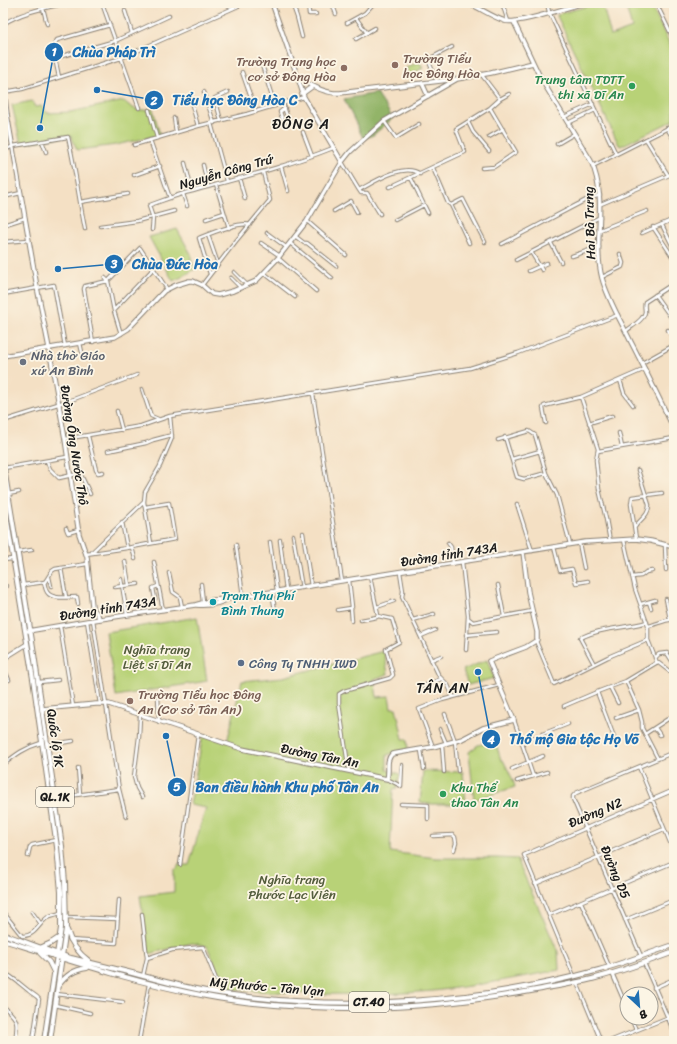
<svg xmlns="http://www.w3.org/2000/svg" width="677" height="1044" viewBox="0 0 677 1044" font-family="Sriracha,sans-serif">
<style>
.green{fill:#b8d277;stroke:#6a774a}
.forest{fill:#92b468;stroke:#576842}
.lines{fill:none;stroke-linecap:round;stroke-linejoin:round}
.street-casing{stroke:#887e70;stroke-width:4.5}
.secondary-casing{stroke:#887e70;stroke-width:5.5}
.primary-casing{stroke:#887e70;stroke-width:6}
.street{stroke:#fff;stroke-width:2.5}
.secondary{stroke:#fff;stroke-width:3.5}
.primary{stroke:#fff;stroke-width:4}
.education-dot{fill:#8d6e63;stroke:#fcf5e5;stroke-width:1.5}
.leisure-dot{fill:#2e9e5b;stroke:#fcf5e5;stroke-width:1.5}
.worship-dot{fill:#6b7280;stroke:#fcf5e5;stroke-width:1.5}
.culture-dot{fill:#0f9aa8;stroke:#fcf5e5;stroke-width:1.5}
.service-dot{fill:#5c6f8a;stroke:#fcf5e5;stroke-width:1.5}
.labels{text-anchor:middle;stroke-width:3.5;stroke-linejoin:round;paint-order:stroke}
.shield{fill:#fcf5e5;stroke:#5f5d58;stroke-width:1}
.shield-label{font-size:12px;font-weight:bold;fill:#1c1c1c}
.education-label{font-size:13px;fill:#785e54;stroke:#fcf5e5;text-anchor:start}
.leisure-label{font-size:13px;fill:#27864d;stroke:#fcf5e5;text-anchor:end}
.street-label{font-size:13px;fill:#1c1c1c;stroke:#fcf5e5}
.worship-label{font-size:13px;fill:#5b616d;stroke:#fcf5e5;text-anchor:start}
.culture-label{font-size:13px;fill:#0d838f;stroke:#fcf5e5;text-anchor:start}
.park-label{font-size:13px;fill:#535c3c;stroke:#fcf5e5}
.service-label{font-size:13px;fill:#4e5e75;stroke:#fcf5e5;text-anchor:start}
.neighbourhood-label{font-size:14px;letter-spacing:1px;fill:#1c1c1c;stroke:#fcf5e5}
.quarter-label{font-size:15px;letter-spacing:1px;fill:#1c1c1c;stroke:#fcf5e5}
.leader{fill:none;stroke:#1f6fb2;stroke-width:1.5}
.callout-dot{fill:#1f6fb2;stroke:#fcf5e5;stroke-width:1.5}
.mark-label{font-size:12px;text-anchor:middle;font-weight:bold;fill:#fff}
.callout-label{font-size:14px;text-anchor:middle;font-weight:bold;fill:#1f6fb2;stroke:#fcf5e5;stroke-width:3.5;stroke-linejoin:round;paint-order:stroke}
</style>
<rect width="100%" height="100%" fill="#fcf5e5"/>
<filter id="ink" filterUnits="userSpaceOnUse"><feTurbulence type="fractalNoise" baseFrequency=".025" numOctaves="2"/><feDisplacementMap in="SourceGraphic" scale="8" xChannelSelector="R" yChannelSelector="G"/><feConvolveMatrix kernelMatrix="1 2 1 2 8 2 1 2 1" color-interpolation-filters="sRGB"/></filter>
<filter id="wash" filterUnits="userSpaceOnUse"><feTurbulence type="fractalNoise" baseFrequency=".012" numOctaves="4" result="noise"/><feDisplacementMap in="SourceGraphic" scale="16" xChannelSelector="R" yChannelSelector="G"/><feGaussianBlur stdDeviation="0.9" result="paint"/><feColorMatrix in="noise" values="0 0 0 0 0 0 0 0 0 0 0 0 0 0 0 0 0 1.4 0 .05"/><feComposite in="paint" operator="in"/></filter>
<g filter="url(#wash)">
<rect width="100%" height="100%" fill="#f4e0c4"/>
<path class="green" d="M599,3H602L611,36L632,28L625,3H650L674,53V120L621,146L619,145L557,16L558,14Z
M418,62L420,63L423,68L410,75L406,68Z
M32,101L35,107L42,106L44,110L48,113L70,112L124,101C135,111 139,111 153,109L160,135L116,145L77,150L71,136L21,144L12,105Z
M177,229L191,254V259L195,269L182,277L173,281L149,237Z
M197,617L207,681L116,696L106,632Z
M384,651L388,674L374,679L377,697L389,696L391,708H396L403,739H407L408,749L387,755V770L400,774L397,788L393,789L390,852L436,858H497L517,859L558,952L559,970C517,978 475,986 433,991C364,997 295,994 226,989L207,946L192,943L149,954L140,896L174,892V870L177,869L178,865H189L206,808L190,805L203,735L227,742L242,681L283,677Z
M487,660L494,678L468,685L463,670Z
M495,741L501,760H503L513,780L515,787L474,800L469,752L478,745Z
M423,771L463,772L466,804H429L420,803Z"/>
<path class="forest" d="M377,93C381,102 389,109 392,119L372,136L363,138L344,99Z"/>
</g>
<g filter="url(#ink)">
<g class="lines">
<defs>
<path id="street" d="M102,3L139,108
M292,3L297,17L302,37
M308,3L309,14H316
M332,3L336,14
M502,3L508,21
M547,3L549,12L616,154
M656,3L674,40
M43,8L47,24
M125,11L132,33
M356,18L367,33
M347,23L365,13L374,3
M3,24C22,12 45,8 67,3
M356,39L375,28
M55,58C54,51 52,46 57,40L110,25
M262,65L275,106
M242,72L256,112
M59,77L55,58L115,41L169,16
M437,81L429,62V59L452,47
M4,92L22,89L121,58L245,3
M204,92L214,123
M190,98L198,126
M500,99L509,94
M283,104L287,116
M149,110L157,138
M3,114H7
M564,117L593,104
M174,118L176,132
M221,121L215,98L228,92
M384,121L396,138L419,124
M468,122L473,132L489,151
M211,123L227,181
M568,123L595,110
M284,124L280,112L285,108
M667,128L674,140
M303,132L312,156
M489,137L503,129
M646,139L668,175
M150,140L170,198
M42,141L46,152
M557,144L574,134
M134,145L198,126L247,114L304,97
M3,151L13,146L68,137C75,167 79,199 85,229
M342,162L359,190L361,193H367L380,214
M185,163L192,191
M203,165L208,187
M281,166L288,191
M593,166L674,125
M433,168L448,203L451,205
M482,168L494,167L516,152L490,108
M134,175L160,166
M239,178L245,199
M216,185L229,228
M390,187L465,152L456,129L490,108L500,99L481,74
M359,190C374,182 404,162 420,174
M183,194L187,206
M3,197L21,193
M80,202L128,194
M601,204L674,173
M424,205L428,213
M334,211L351,201L357,212
M206,219L224,213
M395,220L424,205L411,178
M307,221L346,255
M3,225L25,218
M662,225L674,249
M100,226L137,221L174,211
M653,227L674,259
M152,230L153,218L149,206L150,205C164,200 179,194 193,191C240,178 288,166 333,148
M600,230L647,211
M267,233L286,247
M642,233L674,219
M208,235L218,264
M295,236L304,243H307L336,266
M3,242L29,240
M261,243L280,256
M290,243L332,278
M469,243L451,205L463,199L485,242
M551,243L561,262
M502,244L586,200L600,195
M531,252L542,270
M572,256L599,247
M278,258L316,291
M516,260L600,217
M529,271L547,263
M234,272L247,285
M264,273L295,297
M210,274L199,238C209,234 240,221 250,225
M602,277L622,267L623,263L620,254
M105,278L108,281L114,311L121,334
M231,278L241,288
M202,285L236,241L270,200L263,172
M3,294L54,285L65,346
M655,295L670,316
M114,310L153,269
M668,330L674,340
M626,331C632,326 644,320 645,312C645,308 644,306 645,302L674,283
M93,342L84,289L85,286L108,281L140,248L167,289
M80,343L82,352
M642,363L674,345
M620,380L624,393L633,405
M142,389L151,416L158,419
M313,394L342,581
M581,397L598,449L596,460L599,489L606,519L610,541
M117,411L122,430
M3,421L74,399L137,375
M546,423L543,408L544,406L581,397L645,369
M589,423L612,416
M619,433L622,447
M88,436L96,470L98,473L103,472
M505,437L517,477L524,479L546,473
M65,439L141,426L170,416L470,368L518,353L618,315
M498,440L529,431L535,435L546,473L557,495L570,544
M108,451L146,443L153,440L172,435
M598,451L674,438
M512,459L540,451
M47,461L50,469L59,478L77,474L81,475L90,494
M4,468L67,457
M8,494L19,492
M517,504L532,551
M122,522L127,548
M635,527C640,519 649,516 649,505L638,470
M66,528L68,533L78,530
M303,533L311,586
M293,535L302,588
M636,539L631,504L632,497L662,493
M280,540L286,590
M624,540L635,589L648,626C655,625 668,618 674,620
M270,542L277,591
M151,543L144,502L145,492L160,466L172,438L170,416
M448,543L451,547L453,563
M579,543L584,568
M236,545L243,596
M665,545L666,570
M132,547L135,559
M554,547L560,571L572,569L576,583L588,581
M18,552L32,550
M92,552L144,502
M86,554L127,548L175,539L169,503L145,507
M3,560L13,559
M125,561L129,585
M154,562L163,610
M462,562L468,616L466,650
M61,568L66,597
M400,572L403,591L402,597L439,676L448,685L453,697
M169,573L173,592L180,597L182,607
M49,577L51,586
M632,577L641,576L646,572L652,571
M121,579L127,615
M44,582C45,585 45,589 47,592C52,600 68,597 77,597L78,604
M201,584L203,602
M23,585L45,582L52,571L55,569L87,564
M498,585L504,616
M3,586H6
M115,587L138,584
M272,592L275,610
M155,599L153,588L158,586
M666,599L670,619
M649,602L651,608
M641,604L655,600
M377,607L394,601
M351,608L352,621
M338,610L351,608L352,607L349,580
M468,618L473,622L532,611
M93,620L119,789L126,817
M361,620L377,617L378,615L370,577
M413,620L434,614
M87,621L100,704
M60,626L73,706
M466,635L497,632
M421,636L435,630
M536,641L554,684L608,657L648,640
M655,658L659,654L667,653L674,664
M431,660L441,656
M656,661L669,671
M594,664L580,638C603,627 623,629 647,622
M3,666L9,680
M39,682L58,680
M421,687L441,679
M610,687L618,703
M158,695L159,722
M564,706L597,692
M639,710L642,722V728L658,759
M445,714L455,741L458,771
M140,716L139,737L134,777L137,788L142,797
M616,718L639,710L626,681
M514,720L533,776
M440,729L446,743
M655,730L656,729L660,735
M645,734L674,715
M614,737L597,692L626,681L656,663V660L648,640V626
M522,742L568,724
M47,745L73,741
M442,745L444,772
M433,747L419,709L442,700L499,685
M421,750L424,769
M3,765C15,755 26,747 41,743
M639,767L674,852
M78,768L80,794
M512,769L543,756
M349,771L339,704V694L344,691L390,678L393,675L386,649L399,642L392,619L378,616
M387,779L401,786L402,765
M517,781L547,772
M55,798L119,789
M401,804L428,805V819
M433,836L453,835L455,837L456,843L454,850
M28,856L30,847L32,845L56,840
M180,865L198,735
M535,884L664,829
M581,902L609,966
M3,912L22,936C35,937 39,923 48,917C52,915 57,914 61,913
M32,912L41,924
M142,914L147,958
M549,915L674,862
M66,917L118,919
M625,920L674,900
M70,940L116,943L119,900
M641,956L573,799V796L576,793L674,752
M644,963L674,1032
M3,972C13,977 20,984 29,991C32,994 36,995 39,999L33,1041
M612,973L627,1008
M143,976L147,958L172,950L203,947L222,994
M574,976L524,855L674,790
M577,983L601,1041
M654,988L674,979
M56,994L123,1002
M55,1005L90,1013
M3,1006C19,1020 18,1021 15,1041
M631,1018L636,1030
M3,1040L4,1041
M139,1041L149,984
M610,1041L674,1015"/>
<path id="secondary" d="M272,3L298,78C311,85 325,94 340,93L457,79L491,73L533,63
M468,3C480,8 492,17 505,21C517,25 568,7 584,3
M514,22L540,77L591,161C609,202 592,239 602,278C608,300 621,321 631,342C646,371 660,400 674,429
M298,78L304,97L342,162
M3,82L7,114L37,287L49,348L65,439L79,534L87,557L92,606C94,612 99,613 99,619
M422,83L428,96
M302,94L313,86
M3,356L115,337L128,329L164,291L176,285L189,281H193L202,285L212,294L218,295L233,291L256,281L278,258L307,221L342,162L350,152L384,121L457,79
M196,605C208,606 218,605 228,599
M28,631L87,621L195,605L213,600L228,599L585,542L636,539L651,541L674,547
M3,659L27,644
M42,709L96,704H109L242,749L387,779C390,770 385,761 392,754L433,747L462,739L483,728L514,720L489,661L526,647L537,640V632L528,592L523,552"/>
<path id="primary" d="M3,462L33,647L62,846L65,883L66,928L50,1041
M3,496L33,679L57,847L61,892V928L44,1041
M67,930C71,944 78,953 89,961
M3,934C26,942 48,951 71,958C91,963 112,968 132,973C165,982 198,991 233,995C351,1011 483,1002 599,970C624,963 649,953 674,945
M3,940C70,961 137,983 206,996C258,1006 311,1008 363,1008C424,1007 482,1000 542,989C558,986 576,983 592,979C620,972 647,962 674,952
M40,948L51,943L60,937
M40,953L49,962L54,972
M58,986C66,975 74,970 87,968"/>
</defs>
<use href="#street" class="street-casing"/>
<use href="#secondary" class="secondary-casing"/>
<use href="#primary" class="primary-casing"/>
<use href="#street" class="street"/>
<use href="#secondary" class="secondary"/>
<use href="#primary" class="primary"/>
</g>
</g>
<g class="education-dot">
<circle cx="395" cy="65" r="4"/>
<circle cx="344" cy="68" r="4"/>
<circle cx="130" cy="701" r="4"/>
</g>
<g class="leisure-dot">
<circle cx="632" cy="86" r="4"/>
<circle cx="443" cy="794" r="4"/>
</g>
<circle class="worship-dot" cx="23" cy="362" r="4"/>
<circle class="culture-dot" cx="213" cy="602" r="4"/>
<circle class="service-dot" cx="241" cy="663" r="4"/>
<g class="labels">
<g class="shield">
<rect x="36" y="787" width="38" height="20" rx="3"/>
<rect x="349" y="992" width="40" height="20" rx="3"/>
</g>
<g class="shield-label">
<text x="55" y="801">QL.1K</text>
<text x="369" y="1006">CT.40</text>
</g>
<g class="education-label">
<text x="403" y="63">Trường Tiểu<tspan x="403" dy="15">học Đông Hòa</tspan></text>
<text x="336" y="66" text-anchor="end">Trường Trung học<tspan x="336" dy="15">cơ sở Đông Hòa</tspan></text>
<text x="138" y="699">Trường Tiểu học Đông<tspan x="138" dy="15">An (Cơ sở Tân An)</tspan></text>
</g>
<g class="leisure-label">
<text x="624" y="84">Trung tâm TDTT<tspan x="624" dy="15">thị xã Dĩ An</tspan></text>
<text x="451" y="792" text-anchor="start">Khu Thể<tspan x="451" dy="15">thao Tân An</tspan></text>
</g>
<g class="street-label">
<text transform="translate(226 171) rotate(-16)" y="5">Nguyễn Công Trứ</text>
<text transform="translate(589 223) rotate(-92)" y="5">Hai Bà Trưng</text>
<text transform="translate(75 445) rotate(81)" y="5">Đường Ống Nước Thô</text>
<text transform="translate(449 554) rotate(-9)" y="5">Đường tỉnh 743A</text>
<text transform="translate(108 608) rotate(-9)" y="5">Đường tỉnh 743A</text>
<text transform="translate(56 738) rotate(82)" y="5">Quốc lộ 1K</text>
<text transform="translate(320 755) rotate(11)" y="5">Đường Tân An</text>
<text transform="translate(595 812) rotate(-23)" y="5">Đường N2</text>
<text transform="translate(616 872) rotate(67)" y="5">Đường D5</text>
<text transform="translate(267 986) rotate(5)" y="5">Mỹ Phước - Tân Vạn</text>
</g>
<g class="worship-label">
<text x="31" y="360">Nhà thờ Giáo<tspan x="31" dy="15">xứ An Bình</tspan></text>
</g>
<g class="culture-label">
<text x="221" y="600">Trạm Thu Phí<tspan x="221" dy="15">Bình Thung</tspan></text>
</g>
<g class="park-label">
<text x="157" y="654">Nghĩa trang<tspan x="157" dy="15">Liệt sĩ Dĩ An</tspan></text>
<text x="292" y="884">Nghĩa trang<tspan x="292" dy="15">Phước Lạc Viên</tspan></text>
</g>
<g class="service-label">
<text x="249" y="668">Công Ty TNHH IWD</text>
</g>
<g class="neighbourhood-label">
<text x="443" y="693">TÂN AN</text>
</g>
<g class="quarter-label">
<text x="301" y="129">ĐÔNG A</text>
</g>
</g>
<path class="leader" d="M40 128L54 52M97 90L154 100M58 269L114 264M478 672L491 739M166 736L177 787"/>
<g class="callout-dot">
<circle cx="40" cy="128" r="4"/>
<circle cx="97" cy="90" r="4"/>
<circle cx="58" cy="269" r="4"/>
<circle cx="478" cy="672" r="4"/>
<circle cx="166" cy="736" r="4"/>
<circle cx="54" cy="52" r="10"/>
<circle cx="154" cy="100" r="10"/>
<circle cx="114" cy="264" r="10"/>
<circle cx="491" cy="739" r="10"/>
<circle cx="177" cy="787" r="10"/>
</g>
<g class="mark-label">
<text x="54" y="56">1</text>
<text x="154" y="105">2</text>
<text x="114" y="268">3</text>
<text x="491" y="744">4</text>
<text x="177" y="791">5</text>
</g>
<g class="callout-label">
<text x="114" y="57">Chùa Pháp Trì</text>
<text x="235" y="105">Tiểu học Đông Hòa C</text>
<text x="175" y="269">Chùa Đức Hòa</text>
<text x="574" y="744">Thổ mộ Gia tộc Họ Võ</text>
<text x="287" y="792">Ban điều hành Khu phố Tân An</text>
</g>
<rect width="677" height="1044" fill="none" stroke="#fcf5e5" stroke-width="16"/>
<g transform="translate(639 1006) rotate(154)"><circle r="19" fill="#fcf5e5" stroke="#a29e95"/>
<path d="M0-3L7 15L0 10L-7 15Z" fill="#1f6fb2"/>
<text y="-6" font-size="11" font-weight="bold" text-anchor="middle" fill="#1c1c1c">B</text>
</g>
</svg>
